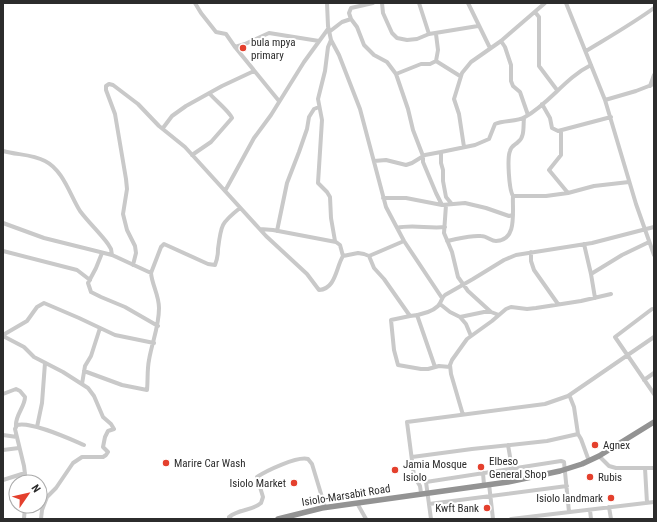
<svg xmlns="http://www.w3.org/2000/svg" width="657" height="522" viewBox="0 0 657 522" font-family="'Roboto Condensed',sans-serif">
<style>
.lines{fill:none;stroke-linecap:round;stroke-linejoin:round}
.minor{stroke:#c9c9c9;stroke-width:4}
.highway{stroke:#939393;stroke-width:5.5}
.poi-dot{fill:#e4402d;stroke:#fff;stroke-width:1.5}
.labels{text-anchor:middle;stroke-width:4;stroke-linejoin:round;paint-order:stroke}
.poi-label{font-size:11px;fill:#2c2c2c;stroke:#fff;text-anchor:start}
.street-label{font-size:11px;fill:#2c2c2c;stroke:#fff}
</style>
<rect width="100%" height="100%" fill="#fff"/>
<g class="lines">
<path class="minor" d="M195,3L201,13L216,32L226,34L235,47L245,44L269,33L319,41
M327,3L328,26L331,40L339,55L360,109L386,207L404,241L442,298
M373,3L351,8L349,13L351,19L357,27L364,45L374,55L387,62L396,74L408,109L413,130L423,156V162L436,193L442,205
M382,3L383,13L392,33L397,38L407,40L417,39L429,34L478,26
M419,3L429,34
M468,3L490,48
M566,3L605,100L636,204L654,255
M535,12L539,17V66L557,90
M329,32L342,22L351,19
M331,40L328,47L325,71L318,99L322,120L318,183L327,192L330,197L331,218L335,241
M501,41L505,47L511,65V81L513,86L520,92L528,115
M235,47L279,101
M586,51C609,37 632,24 654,8
M436,61L460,76
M396,74L421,64H430L436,61L438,50L436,34
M650,86L654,75
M605,100L636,91L654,84
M542,104L550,118L552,128L558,131L611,117
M524,118C523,126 525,137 518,142C515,145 511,146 510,151C507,158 509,190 513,196H546L568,193L594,186L629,182
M163,128L172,116L186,106L222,86L254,71
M561,131V155L549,170L568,193
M464,147L459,114L454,99L462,73L471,62L501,41L545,3
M3,151C17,155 32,154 45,161C63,170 70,195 80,211C89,223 100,233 108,244L111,249L112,255
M441,152L475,145L489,139L495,124C504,120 517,122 525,117C550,103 565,78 591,65
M192,155L211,142L232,118C230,112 215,100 209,93
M374,161L386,160L406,165L412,163L425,155L441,152V163L443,170V181L446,197L451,203
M225,191L254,138L271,115L304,62L328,29
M383,198H406L442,205L465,203L486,208L509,216L513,215
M446,205L444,233L452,252L458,277L468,291L491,312L499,315
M3,223L44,238L112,255L151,273C152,285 159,295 159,308C159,327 152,342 149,360C147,370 148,380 147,390L122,385L84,371
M397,228C412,224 429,229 445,227
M260,229L273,230L336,242L340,245L343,256
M277,231L287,183L299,152L307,129L309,117L314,109L319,107
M447,241C458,239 470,235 481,236C487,236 491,241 496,241C518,241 512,210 513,196
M584,244L591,274L595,298
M3,251L77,270L90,280
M531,252V261L534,270L558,304
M102,253L96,268L88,283L91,292L101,297L125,307L158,326
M369,256L404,241
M133,265L136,253L135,246L127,230L123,214L127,189L126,179L115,114L106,90V86L109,84L113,85L138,104L159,126L185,147L266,236L307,274L319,290C336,289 336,267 343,256L358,253L364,254L369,256L374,268L384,279L410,316C419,315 432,312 438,306C442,302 441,298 445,295L473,279L504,260L516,255L592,243L654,227
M151,273L161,247L164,244L208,264L215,265C217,260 218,254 218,249C221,225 221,223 240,208
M591,274L622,255L649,242
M440,304L450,312L460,317L484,312H491
M652,309L615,337L654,394
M417,315L435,367
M410,316L391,320L394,350L398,365L421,369H428L439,366L450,367
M460,317L466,324L471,336
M3,335L27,321L37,307L44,303L79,318L115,335L154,343
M3,336L24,347L34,357L63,372L88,388L94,396L103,417L111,424L114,429L108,431L105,437L103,447L108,452L106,455L103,457H82L73,463L56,488L47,497L42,510L41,519
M644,380L654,373
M82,384L85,366L91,356L100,328
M3,394L16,389L20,391L25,397C25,407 15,415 16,426
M568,396L654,337
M463,415L451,374L450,365L452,360L467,339L492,321L506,309L511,307L527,309L536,308L581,301L611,294
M37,427L42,403L45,363
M3,435L17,437
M508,445L512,468
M3,450L19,448
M599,456L609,466L616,468H654
M412,457L472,449L547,441L578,434
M645,468L647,503
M483,473L484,485
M3,480L25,473
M515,480L516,467
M26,482L24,466L15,429L17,425C31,421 70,439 84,445
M489,484L493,519
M421,493L420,486L414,476L407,422L545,404L568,396L570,397L574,407L578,434L581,439L589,461
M357,503L366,519
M429,504L567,486
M609,507L611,519
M590,510L591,519
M24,519L25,506
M231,519L229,517C239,509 252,511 261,503L263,497L257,477C266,471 297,456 308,459L312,464L325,507
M431,519L426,482L561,461L564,462L569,512
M511,519L654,502"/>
<path class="highway" d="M278,519L322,508L508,482L560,471L582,464L599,456L654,422"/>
</g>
<g class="poi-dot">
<circle cx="243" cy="48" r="4"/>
<circle cx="595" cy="445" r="4"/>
<circle cx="166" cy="463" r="4"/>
<circle cx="481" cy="467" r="4"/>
<circle cx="395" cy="470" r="4"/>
<circle cx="590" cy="477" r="4"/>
<circle cx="294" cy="483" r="4"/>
<circle cx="611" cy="498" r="4"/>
<circle cx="487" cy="508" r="4"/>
</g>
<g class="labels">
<g class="poi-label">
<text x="251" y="46">bula mpya<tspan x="251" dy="13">primary</tspan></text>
<text x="603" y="449">Agnex</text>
<text x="489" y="465">Elbeso<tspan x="489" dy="13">General Shop</tspan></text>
<text x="174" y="467">Marire Car Wash</text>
<text x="403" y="468">Jamia Mosque<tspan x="403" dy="13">Isiolo</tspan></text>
<text x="598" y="481">Rubis</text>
<text x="286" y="487" text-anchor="end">Isiolo Market</text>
<text x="603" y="502" text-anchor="end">Isiolo landmark</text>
<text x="479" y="512" text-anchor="end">Kwft Bank</text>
</g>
<g class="street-label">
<text transform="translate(346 495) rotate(-9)" y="4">Isiolo-Marsabit Road</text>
</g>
</g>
<rect width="657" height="522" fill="none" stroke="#2c2c2c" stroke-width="8"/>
<g transform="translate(28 494) rotate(56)"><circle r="19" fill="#ffffff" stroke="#ababab"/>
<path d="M0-3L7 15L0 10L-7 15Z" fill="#e4402d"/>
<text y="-6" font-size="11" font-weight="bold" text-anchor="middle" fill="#2c2c2c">N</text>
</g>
</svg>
